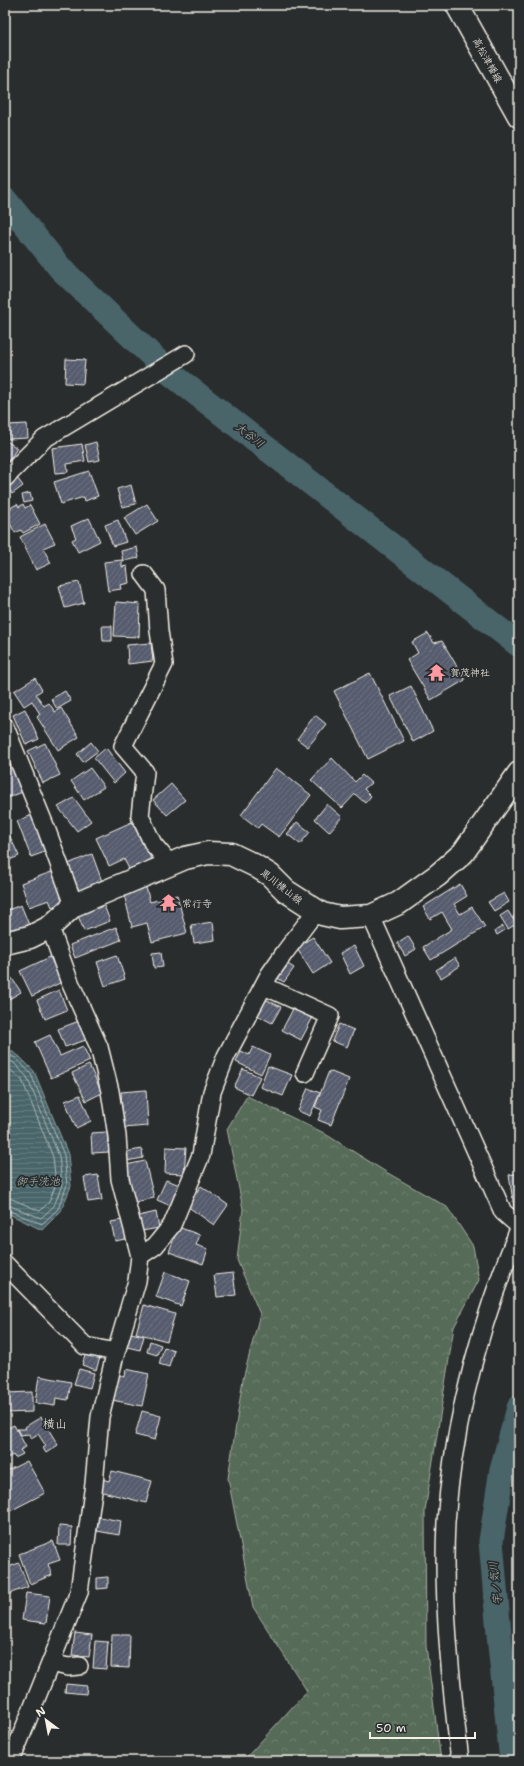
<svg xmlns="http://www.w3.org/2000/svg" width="524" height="1766" viewBox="0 0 524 1766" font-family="'Shantell Sans','Klee One',sans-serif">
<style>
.forest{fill:url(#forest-crowns);stroke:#a5aea0}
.water{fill:url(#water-rules);stroke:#8d9d9d}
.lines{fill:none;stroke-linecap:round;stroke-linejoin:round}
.shore{stroke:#afb9b6;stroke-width:1}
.river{stroke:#48656b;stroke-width:25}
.building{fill:url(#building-hatch);stroke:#f4f1e8}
.minor-casing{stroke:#f4f1e8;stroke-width:20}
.major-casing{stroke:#f4f1e8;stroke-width:25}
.minor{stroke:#2a2d2e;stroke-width:17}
.major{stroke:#2a2d2e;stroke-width:22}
.labels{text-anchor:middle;stroke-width:3.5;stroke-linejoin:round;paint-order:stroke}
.street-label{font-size:10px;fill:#f4f1e8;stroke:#2a2d2e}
.poi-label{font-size:10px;fill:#f4f1e8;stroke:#2a2d2e;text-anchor:start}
.water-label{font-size:11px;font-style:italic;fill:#afb9b6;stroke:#2a2d2e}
.quarter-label{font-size:12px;fill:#f4f1e8;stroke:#2a2d2e}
</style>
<defs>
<pattern id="forest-crowns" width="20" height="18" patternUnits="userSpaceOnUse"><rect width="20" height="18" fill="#566c59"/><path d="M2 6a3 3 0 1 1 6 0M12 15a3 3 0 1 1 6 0" fill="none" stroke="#6f8171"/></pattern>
<pattern id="water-rules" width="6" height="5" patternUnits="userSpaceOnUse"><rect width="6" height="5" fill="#48656b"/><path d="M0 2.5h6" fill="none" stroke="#637c80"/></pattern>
<pattern id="building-hatch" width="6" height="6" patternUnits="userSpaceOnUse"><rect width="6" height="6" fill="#565c6e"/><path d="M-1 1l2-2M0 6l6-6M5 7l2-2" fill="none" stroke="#6f7483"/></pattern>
</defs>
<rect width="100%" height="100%" fill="#2a2d2e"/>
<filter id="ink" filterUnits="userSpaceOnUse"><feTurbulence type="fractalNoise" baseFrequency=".025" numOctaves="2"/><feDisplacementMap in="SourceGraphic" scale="8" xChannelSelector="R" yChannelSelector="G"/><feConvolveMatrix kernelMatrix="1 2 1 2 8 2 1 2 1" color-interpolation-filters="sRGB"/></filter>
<g filter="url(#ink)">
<path class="forest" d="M247,1096L322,1132L386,1172L447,1207L473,1246L479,1280L454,1327L425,1511L426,1646L441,1761H243L307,1691L253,1607L228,1478L243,1379L260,1314L237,1260L243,1209L227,1129Z"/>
<path class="water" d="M5,1047L19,1056L34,1071L68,1154L71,1186L61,1211L42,1230L5,1212Z"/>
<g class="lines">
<path class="shore" d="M5,1052L17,1059L31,1074L64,1155L67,1185L58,1209L42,1224L5,1209
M5,1058L14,1063L27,1077L59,1156L62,1185L54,1206L41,1218L5,1204
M5,1065L22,1080L53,1157L56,1184L49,1202L40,1211L12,1199L5,1198"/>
<path class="river" d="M5,200L61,269L170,373L519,645
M512,1761L500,1645L491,1541L502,1469L519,1408"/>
</g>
<path class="building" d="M66,359L85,360L83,384L65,383Z
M27,424L28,438L8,439V425Z
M5,440L17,448L7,464L5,463Z
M96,442L100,460L89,462L85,445Z
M82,444L85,461L67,464L68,472L55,473L52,448Z
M89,471L98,496L85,501L84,497L61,504L54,482Z
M15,475L23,486L12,494L5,484Z
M131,485L136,504L122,507L117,489Z
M30,493L32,501L24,503L22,495Z
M17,504L19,507L23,504L25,508L30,505L40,524L23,533L21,530L15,533L5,514V511Z
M147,504L158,521L135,535L124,518Z
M89,518L100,541L78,552L72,540L76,538L71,526Z
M118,520L126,542L113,546L105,525Z
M45,524L55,543L43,548L51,563L36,570L20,537Z
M137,547L139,558L123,561L121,551Z
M122,560V567L127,566L129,583L120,585L121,589L108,591L104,562Z
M79,582L84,603L65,608L59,586Z
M116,602L140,604L139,637L114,636Z
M102,626H112V641H103Z
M428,633L434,643L442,641L465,680L431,700L407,660L418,653L412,642Z
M151,643L153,661L128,664L127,645Z
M370,673L404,741L368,759L334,691Z
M35,678L42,690L36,694L44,706L49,703L55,712L61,708L79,737L58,750L37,717L40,714L32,701L24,706L14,691Z
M411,686L433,731L413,742L390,696Z
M65,691L71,701L57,709L51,699Z
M25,709L39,739L26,745L13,715Z
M315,715L326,724L308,747L297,739Z
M91,742L98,751L83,762L77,754Z
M45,743L60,775L43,783L28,751Z
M106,748L125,773L114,783L94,758Z
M332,758L355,782L362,775L371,783L364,789L371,796L365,803L355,794L342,808L311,780Z
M14,765L25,791L5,799V769Z
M90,768L104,787L84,800L71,781Z
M276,768L311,795L279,837L261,824L258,828L241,815Z
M171,784L185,800L167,815L153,800Z
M74,798L91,821L77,831L58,807Z
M327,804L342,817L329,832L315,819Z
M35,814L50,850L31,857L17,821Z
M134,821L152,861L130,871L124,859L109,866L96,838Z
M297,822L310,832L300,844L287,834Z
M5,826L19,856L7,861L5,857Z
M92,854L103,884L79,893L68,864Z
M57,870L68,901L52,907L49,900L29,907L21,883Z
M145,884L150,902L177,895L187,933L152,942L147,923L132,927L123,890Z
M460,884L467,896L454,904L460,914L472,907L485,927L431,960L423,947L452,929L442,912L430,919L423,907Z
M504,893L509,902L494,911L488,902Z
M103,903L110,921L84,931L77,913Z
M21,905L29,925L6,935L5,911Z
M508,911L516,924L508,929L500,916Z
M519,913V922L517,923L513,917Z
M213,922L215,940L194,943L191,925Z
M503,926L505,930L497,935L495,931Z
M116,927L121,940L75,958L70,945Z
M408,936L416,949L405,956L397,943Z
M313,937L330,963L313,974L296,947Z
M354,946L364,966L350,974L340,953Z
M161,952L163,967L154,968L152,953Z
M117,955L125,979L105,986L97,962Z
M50,957L62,982L32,996L20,971Z
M455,958L460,966L441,978L436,970Z
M283,961L294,968L284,982L274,976Z
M11,977L21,992L9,999L5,992V981Z
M59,990L67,1010L45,1019L37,1000Z
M263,998L281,1007L272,1023L255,1014Z
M294,1007L313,1017L301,1040L282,1030Z
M79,1021L86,1040L65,1047L58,1029Z
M339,1024L354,1030L347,1047L332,1041Z
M50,1035L60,1056L83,1046L90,1061L51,1078L35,1042Z
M253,1047L270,1055L261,1074L236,1062L241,1051L249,1055Z
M89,1065L102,1093L86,1101L72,1073Z
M268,1066L292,1075L283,1096L260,1087Z
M243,1069L260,1077L251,1095L234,1087Z
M329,1071L349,1079L331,1125L318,1120L322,1110L315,1107Z
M308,1088L320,1093L310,1116L298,1111Z
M146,1090L148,1126L123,1128L121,1092Z
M80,1095L91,1121L76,1128L65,1101Z
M107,1132L109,1152L92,1153L91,1133Z
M166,1147L186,1148L184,1174L165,1173Z
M142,1149L143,1158L126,1161L125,1152Z
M145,1161L154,1198L135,1202L126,1165Z
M519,1173V1213L515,1214L509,1175Z
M98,1175L102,1200L88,1202L84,1177Z
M166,1180L180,1185L171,1206L157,1200Z
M201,1186L228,1205L214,1225L187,1206Z
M156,1212L159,1228L142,1231L139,1216Z
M127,1219L130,1238L115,1241L111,1222Z
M178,1227L200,1235L196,1245L208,1249L203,1264L169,1252Z
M165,1272L190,1281L181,1306L156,1297Z
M233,1273L236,1295L217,1297L214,1275Z
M144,1305L175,1314L167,1341L136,1333Z
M131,1333L144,1336L140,1350L127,1347Z
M150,1341L161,1345L157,1355L147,1352Z
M164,1347L174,1350L169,1367L159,1364Z
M87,1350L101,1355L96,1370L82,1365Z
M79,1369L94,1373L90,1388L74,1384Z
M126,1369L149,1374L142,1406L112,1400L118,1375L125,1377Z
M39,1376L71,1382L68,1400L56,1398L55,1406L35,1403Z
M32,1392V1412L6,1413V1393Z
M142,1411L161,1416L155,1440L135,1435Z
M41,1417L58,1445L46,1453L43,1448L46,1446L38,1434L31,1438L29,1434L20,1435L17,1429H26L25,1427Z
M5,1423L8,1428L14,1425L26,1447L20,1450L23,1454L15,1458L13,1455L5,1459Z
M27,1461L45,1493L10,1511L5,1501V1462L9,1470Z
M112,1471L152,1481L146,1503L99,1491L102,1479L109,1481Z
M99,1517L121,1521L119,1535L97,1531Z
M59,1526L72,1527L71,1545H58Z
M53,1541L60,1560L48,1564L52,1575L30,1584L19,1554Z
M19,1563L28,1587L5,1595V1572H8L6,1568Z
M108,1577V1588L97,1589V1578Z
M26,1593L50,1596L46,1623L22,1620Z
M75,1633L92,1635L89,1657L72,1655Z
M112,1635H130L129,1668L111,1667Z
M95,1641L108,1642L106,1669L93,1668Z
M66,1684L87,1686L86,1694L65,1692Z"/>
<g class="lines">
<defs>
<path id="minor" d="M5,478L44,439L186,354
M144,574L156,590L159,631L164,664L123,746L145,772L140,816L153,844L170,864
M5,727L46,828L74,905
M371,916L503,1212L519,1226
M264,986L330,1016L305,1073
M140,1256L155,1246L172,1225L201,1155L212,1092L226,1056L269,975L285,952L316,911
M5,1264L85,1346L116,1352
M51,1663L68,1667L79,1666
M11,1761L79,1592L94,1484L100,1417L114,1359L137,1281L140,1256L120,1179L117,1136L110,1091L99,1047L69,980L50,927
M460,1761C451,1682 442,1602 446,1522C453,1422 481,1321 519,1229"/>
<path id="major" d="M457,5L519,116
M5,943L30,937L50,927L74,905L185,858L208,853L231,854L254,865L270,875L286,891L322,914L340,918L371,916L399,903L438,875L463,853L519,773"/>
</defs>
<use href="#minor" class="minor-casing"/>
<use href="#major" class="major-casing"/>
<use href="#minor" class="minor"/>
<use href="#major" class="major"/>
</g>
</g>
<defs>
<symbol id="temple-bare" viewBox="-9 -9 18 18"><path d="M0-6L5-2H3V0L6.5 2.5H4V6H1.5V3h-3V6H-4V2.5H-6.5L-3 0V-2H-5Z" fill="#ff9aa2" stroke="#2a2d2e" stroke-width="2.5" paint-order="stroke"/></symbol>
</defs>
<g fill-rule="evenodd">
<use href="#temple-bare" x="424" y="660" width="25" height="25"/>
<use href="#temple-bare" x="156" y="890" width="25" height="25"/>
</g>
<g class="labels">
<g class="street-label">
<text transform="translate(488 60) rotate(61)" y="4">高松津幡線</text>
<text transform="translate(282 886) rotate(38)" y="4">黒川横山線</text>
</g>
<g class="poi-label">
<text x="450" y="676">賀茂神社</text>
<text x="182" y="907">常行寺</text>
</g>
<g class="water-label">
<text transform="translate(250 435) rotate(38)" y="4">大谷川</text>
<text x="38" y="1185">御手洗池</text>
<text transform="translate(495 1583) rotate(-96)" y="4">宇ノ気川</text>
</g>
<g class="quarter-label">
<text x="55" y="1428">横山</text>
</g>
</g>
<rect width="524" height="1766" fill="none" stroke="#2a2d2e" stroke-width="20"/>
<rect x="10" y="10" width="504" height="1746" fill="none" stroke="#f4f1e8" stroke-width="1.5" filter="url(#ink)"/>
<g transform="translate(46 1720) rotate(328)" stroke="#2a2d2e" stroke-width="3" paint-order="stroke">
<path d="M0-3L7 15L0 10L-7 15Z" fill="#f4f1e8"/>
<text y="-6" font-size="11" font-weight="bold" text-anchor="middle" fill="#f4f1e8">N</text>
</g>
<path d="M370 1732v6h105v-6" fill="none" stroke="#f4f1e8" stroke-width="2"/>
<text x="376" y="1732" font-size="12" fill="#f4f1e8" stroke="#2a2d2e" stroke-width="3" paint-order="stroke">50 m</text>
</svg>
